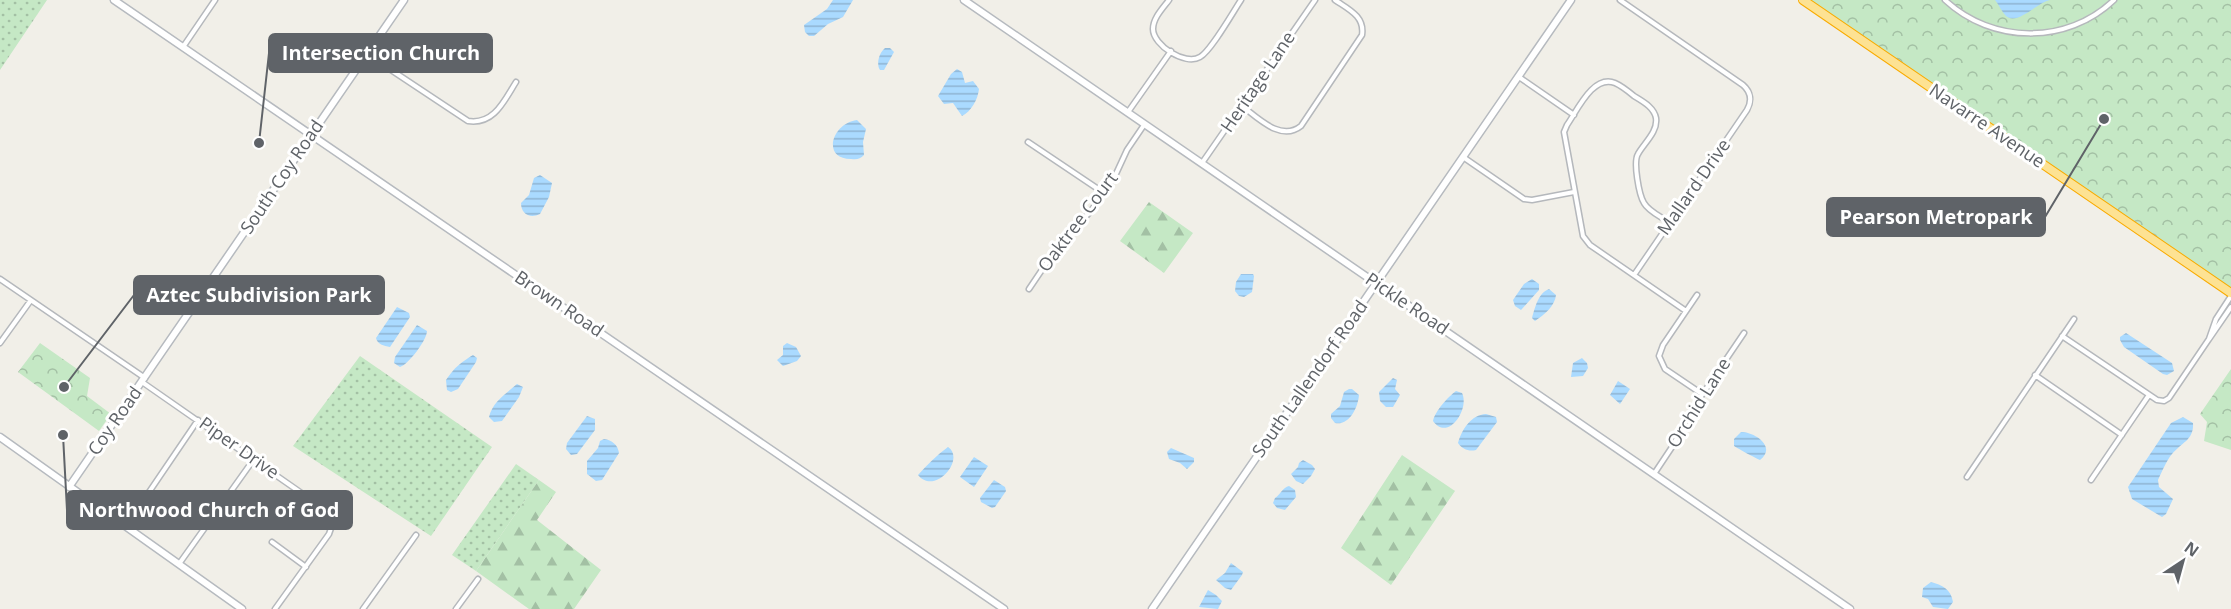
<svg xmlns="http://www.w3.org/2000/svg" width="2231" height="609" viewBox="0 0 2231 609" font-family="'Open Sans',sans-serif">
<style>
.grass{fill:url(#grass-dots)}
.forest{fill:url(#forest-firs)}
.park{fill:url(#park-crowns)}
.water{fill:url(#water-rules)}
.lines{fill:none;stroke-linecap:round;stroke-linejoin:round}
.street-casing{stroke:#b5b8bc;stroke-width:7}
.secondary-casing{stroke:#b6babf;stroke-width:9}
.highway-casing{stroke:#f9ab00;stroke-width:10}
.street{stroke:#fff;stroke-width:4}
.secondary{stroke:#fff;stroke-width:6}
.highway{stroke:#fde293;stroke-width:8}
.labels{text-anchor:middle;stroke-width:6;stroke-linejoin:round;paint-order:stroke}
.street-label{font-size:18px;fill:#5f6368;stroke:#fff}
.leader{fill:none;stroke:#5f6368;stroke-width:2}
.callout-dot{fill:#5f6368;stroke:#fff;stroke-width:2}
.callout{fill:#5f6368;stroke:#5f6368;stroke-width:2}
.callout-label{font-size:20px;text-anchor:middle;font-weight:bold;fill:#fff}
</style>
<defs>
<pattern id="grass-dots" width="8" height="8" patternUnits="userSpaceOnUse" patternTransform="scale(1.5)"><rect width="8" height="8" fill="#c5e8c5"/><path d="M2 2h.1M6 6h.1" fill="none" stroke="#a3c0a4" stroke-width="1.8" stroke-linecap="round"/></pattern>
<pattern id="forest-firs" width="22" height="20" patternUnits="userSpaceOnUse" patternTransform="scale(1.5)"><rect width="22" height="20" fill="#c5e8c5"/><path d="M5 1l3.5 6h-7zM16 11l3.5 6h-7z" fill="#a3c0a4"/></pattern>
<pattern id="park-crowns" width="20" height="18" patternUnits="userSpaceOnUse" patternTransform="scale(1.5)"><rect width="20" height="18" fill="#c5e8c5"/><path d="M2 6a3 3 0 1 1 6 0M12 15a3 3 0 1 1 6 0" fill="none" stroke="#a3c0a4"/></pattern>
<pattern id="water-rules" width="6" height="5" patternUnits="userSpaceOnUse" patternTransform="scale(1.5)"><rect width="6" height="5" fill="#aadaff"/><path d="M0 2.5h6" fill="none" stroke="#8eb4d2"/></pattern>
</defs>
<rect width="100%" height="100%" fill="#f1efe8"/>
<path class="grass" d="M0,0H47L0,70Z
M360,356L492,447L431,536L293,446Z
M516,464L539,480L476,571L452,555Z"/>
<path class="forest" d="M1149,202L1193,233L1164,273L1120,241Z
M1402,455L1455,491L1391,585L1341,548Z
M539,480L556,492L537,520L601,570L574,609H529L476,571Z"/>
<path class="park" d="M1803,0H2231V294Z
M40,343L90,378L87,396L111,414L99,431L18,372Z
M2231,369V450L2204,441L2207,422L2200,414Z"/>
<path class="water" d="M833,0H853L843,17L828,24L814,36H809L805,32L804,25L827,9Z
M1995,0H2050C2038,2 2017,26 2006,16C2002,12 1999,5 1995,0Z
M890,48L894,52L884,70H880C876,64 879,53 885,48Z
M957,69L962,72L965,83L973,81L979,89C978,99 971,112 962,116L953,103L944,104L938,96L951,74Z
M857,120L866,129L863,142L864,155C860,159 857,160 851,159C821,159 832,123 857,120Z
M540,175L552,183L549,197L540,214C530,219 521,214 521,203L529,195L534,178Z
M1241,274H1253L1254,276L1252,292L1244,297L1239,296L1235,291L1236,282Z
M1532,279L1539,284V290L1521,310L1515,306L1513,300L1524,284Z
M1549,289L1556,295C1555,306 1544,315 1535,321L1532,318C1535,308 1538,293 1549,289Z
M397,307L409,313L410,317L390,347C384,346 377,344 376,338Z
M417,325L427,331C427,340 408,365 400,367L394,363L395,357Z
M2126,333L2172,363L2174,371L2167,375L2163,374L2124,347L2120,340V337Z
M787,343L796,347L801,356L797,361L783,366L777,360L783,355V346Z
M473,355L477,358L476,362L458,389L451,392L447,390L446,380C456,366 459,364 473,355Z
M1582,358L1587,363L1588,368L1583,376L1571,377L1573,363Z
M1393,378L1397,380L1395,389L1400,395L1393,407H1386L1380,401L1379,392Z
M1618,381L1630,389L1620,404L1610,395Z
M517,384L523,387L519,397L502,421L494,422L489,417C493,401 506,394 517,384Z
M1349,389H1352L1359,395C1358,408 1349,426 1335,423L1331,418V414L1340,406L1344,392Z
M1456,391L1462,393C1470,409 1448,442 1433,421C1435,411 1448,397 1456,391Z
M1486,414L1496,417L1497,422L1476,450C1469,452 1462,449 1458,443C1462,429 1471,415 1486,414Z
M587,416L595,419V430L577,454L571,455L566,449L567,443Z
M2183,417L2193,423C2194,440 2182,442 2172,454C2166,461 2162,472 2158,480L2159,487L2173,499L2166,514L2162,517L2132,499L2128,487L2171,423Z
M1741,432C1755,432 1777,447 1760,460C1753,457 1741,450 1734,446V439Z
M604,439C612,440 618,445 619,453L602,480L596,481L587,474V461L598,448L600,441Z
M948,447C966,459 935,496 918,475C927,465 937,455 948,447Z
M1171,448L1194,458V462L1187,469L1180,463L1169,459L1167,452Z
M974,457L988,466L974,487L960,477Z
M1303,460L1312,465L1315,469L1311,476L1303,484L1296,481L1291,474L1298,467L1299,463Z
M994,480L1005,487L1006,491L995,507L992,508L981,502L980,498Z
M1289,486L1295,490L1296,497L1285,510L1277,508L1273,503L1275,498C1280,495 1283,487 1289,486Z
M1231,563L1243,572L1242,575L1231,590L1225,588L1216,580L1225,573Z
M1931,582C1942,585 1951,589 1953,602L1948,609L1933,607L1928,599L1922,597L1923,588Z
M1208,590L1216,595L1222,601L1218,609L1199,607Z"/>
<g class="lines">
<defs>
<path id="street" d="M1169,0C1163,8 1153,18 1153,29C1153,45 1185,66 1200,57C1211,51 1233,12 1241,0
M1620,0L1743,85C1751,92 1752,101 1747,110L1634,275
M1945,0C1992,44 2067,45 2114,0
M183,47L215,0
M367,54L468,121C494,125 504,101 516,82
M1519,77L1574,115
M1242,106C1258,118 1281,142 1301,126L1362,35C1365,16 1348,9 1335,0
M1128,112L1171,51
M1028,142L1104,193
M1463,157L1524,199L1532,200L1574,192
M1202,163L1315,0
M1670,223C1662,217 1649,212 1644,203C1639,195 1633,162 1638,154C1644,143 1658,132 1656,118C1654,107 1642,101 1634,96C1628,91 1622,86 1615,83C1593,74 1577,111 1567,125L1564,132L1583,236L1590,245L1686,311
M0,279L145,378
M1029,289L1058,246L1090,212L1104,193L1115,176L1127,150L1144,125
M1697,295L1663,345L1659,356L1665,369L1702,394
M2231,296L2216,319L2209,339L2231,307
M2062,336L2157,400L2164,401L2169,398L2209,339
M0,343L31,300
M2035,375L2122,435
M142,382L323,508C331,515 334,523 329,534L275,609
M1654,474L1674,444L1685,420L1744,333
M1967,477L2074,319
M2091,480L2149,395
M126,526L198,420
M272,542L306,567
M179,564L254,459
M363,609L416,535
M456,609L478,579"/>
<path id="secondary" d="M114,0L1004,609
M964,0L1850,609
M0,437L242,609
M69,487L404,0
M1152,609L1571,0"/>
<path id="highway" d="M1803,0L2231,293"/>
</defs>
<use href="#street" class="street-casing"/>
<use href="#secondary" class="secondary-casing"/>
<use href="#highway" class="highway-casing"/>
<use href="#street" class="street"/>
<use href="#secondary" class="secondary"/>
<use href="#highway" class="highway"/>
</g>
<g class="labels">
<g class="street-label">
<text transform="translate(1258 82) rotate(-56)" y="6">Heritage Lane</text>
<text transform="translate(1987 126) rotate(34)" y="6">Navarre Avenue</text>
<text transform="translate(282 177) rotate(-56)" y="6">South Coy Road</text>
<text transform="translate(1694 187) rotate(-55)" y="6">Mallard Drive</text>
<text transform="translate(1078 222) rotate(-53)" y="6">Oaktree Court</text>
<text transform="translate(559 304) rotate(34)" y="6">Brown Road</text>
<text transform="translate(1407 304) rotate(34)" y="6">Pickle Road</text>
<text transform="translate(1310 379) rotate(-55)" y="6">South Lallendorf Road</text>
<text transform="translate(1699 403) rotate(-58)" y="6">Orchid Lane</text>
<text transform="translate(115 421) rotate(-55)" y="6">Coy Road</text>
<text transform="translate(239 448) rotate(35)" y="6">Piper Drive</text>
</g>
</g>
<path class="leader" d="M259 143L269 53M2104 119L2045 217M64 387L134 295M63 435L67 510"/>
<g class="callout-dot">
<circle cx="259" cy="143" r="6"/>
<circle cx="2104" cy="119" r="6"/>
<circle cx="64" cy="387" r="6"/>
<circle cx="63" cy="435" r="6"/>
</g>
<g class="callout">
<rect x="269" y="34" width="223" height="38" rx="6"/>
<rect x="1827" y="198" width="218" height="38" rx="6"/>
<rect x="134" y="276" width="250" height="38" rx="6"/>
<rect x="67" y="491" width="285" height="38" rx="6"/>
</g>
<g class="callout-label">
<text x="381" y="60">Intersection Church</text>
<text x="1936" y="224">Pearson Metropark</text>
<text x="259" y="302">Aztec Subdivision Park</text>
<text x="209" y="517">Northwood Church of God</text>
</g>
<g transform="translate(2183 561) rotate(36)" stroke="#ffffff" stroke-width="4.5" paint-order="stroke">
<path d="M0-4.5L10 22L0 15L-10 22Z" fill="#5f6368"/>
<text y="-9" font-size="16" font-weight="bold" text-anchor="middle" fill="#5f6368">N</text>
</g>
</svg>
